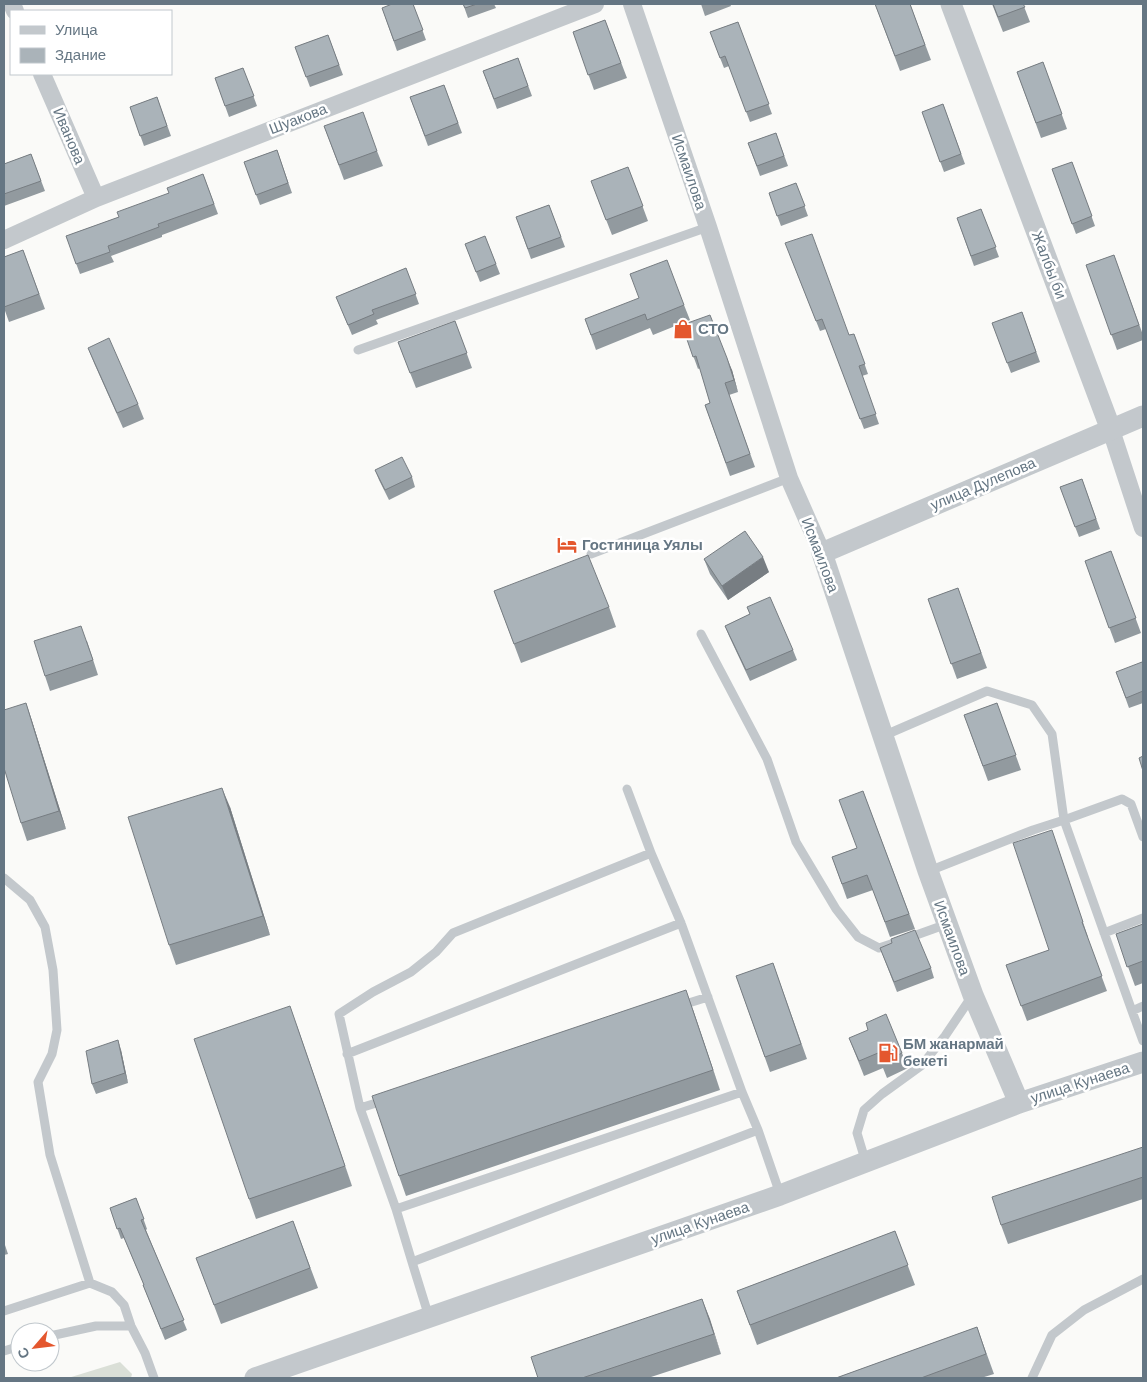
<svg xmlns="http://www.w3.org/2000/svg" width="1147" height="1382" viewBox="0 0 1147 1382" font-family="'DM Sans',sans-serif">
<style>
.green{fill:#dadfd7}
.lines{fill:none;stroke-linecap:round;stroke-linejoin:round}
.service{stroke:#c3c8cc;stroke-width:9}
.minor{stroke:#c3c8cc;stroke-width:18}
.tertiary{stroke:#c3c8cc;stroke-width:21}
.wall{fill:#929a9f}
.shaded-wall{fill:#777d82}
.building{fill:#aab3b9;stroke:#777d82}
.labels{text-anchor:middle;stroke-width:5;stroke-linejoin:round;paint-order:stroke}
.street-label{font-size:15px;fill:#657683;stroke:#fff}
.poi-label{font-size:15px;font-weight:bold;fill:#657683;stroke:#fff;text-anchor:start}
</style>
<rect width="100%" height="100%" fill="#fafaf8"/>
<path class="green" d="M120,1362L132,1374L131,1378H68Z"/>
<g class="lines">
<path class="service" d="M358,350L708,227
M591,554L789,478
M701,634L767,759L796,842L836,909L858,937L879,948L891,944
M883,736L987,691L1032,705L1052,734L1064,820L1122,799L1131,804L1143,837
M929,871L1033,830L1064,820L1132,1011L1143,1006
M4,878L30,900L45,927L53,970L57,1030L52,1054L38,1082L50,1155L90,1283L112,1292L124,1305L131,1326L145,1353L154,1378
M1104,933L1143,918
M908,938L947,924
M679,1006L708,997
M1132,1011L1143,1041
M347,1054L681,923
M360,1108L386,1100
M758,1130L780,1194
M866,1163L857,1133L864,1110L882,1094L922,1065L945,1036L972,996
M396,1209L742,1092
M412,1262L396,1209L360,1108L339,1014L373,992L411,972L436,952L453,933L651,853
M4,1311L90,1283
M429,1317L412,1262L758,1130L742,1092L681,923L651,853L627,789
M50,1336L96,1326H131
M4,1351L20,1346
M1032,1378L1052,1335L1084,1310L1143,1279"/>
<path class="minor" d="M12,4L15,11
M632,4L708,227L789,478L822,553
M42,74L96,198
M4,240L96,198L595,4
M1111,430L1143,528"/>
<path class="tertiary" d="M951,4L1111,430
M1019,1103L973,995L928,871L822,553L1143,416
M255,1378L780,1195L1019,1103L1143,1062"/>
</g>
<path class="wall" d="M413,4L426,40L397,51L382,8Z
M463,4H494L496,8L468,18Z
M701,4H730L731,6L705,16Z
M875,4H910L931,60L900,71Z
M992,4H1023L1030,22L1003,32Z
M605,20L627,78L594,90L573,32Z
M738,22L772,114L750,122L729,66L724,68L710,32Z
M328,35L343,75L310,87L295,47Z
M518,58L532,96L497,109L483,71Z
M1043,62L1067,129L1041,138L1017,72Z
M243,68L257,106L229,117L215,78Z
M444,85L462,133L428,146L410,97Z
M157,97L171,136L144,146L130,107Z
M943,104L965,164L944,172L922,112Z
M324,126L377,151L383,166L344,180Z
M776,133L788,166L760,176L748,143Z
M277,150L292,193L260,205L244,162Z
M31,154L45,191L4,206V164Z
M1072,162L1095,226L1076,234L1052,169Z
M628,167L648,221L612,235L591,181Z
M203,174L218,214L162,235V237L111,256L114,262L80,274L66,236L119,217L169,193Z
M796,183L808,216L781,226L769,193Z
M549,205L565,247L531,259L516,217Z
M981,209L999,257L974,266L957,218Z
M485,236L500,274L480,282L465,244Z
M23,250L45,309L9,322L4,308V257Z
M789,253L849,335L854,334L868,374L862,376L879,424L864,429L826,329L820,331Z
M1114,255L1143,335V340L1117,350L1086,265Z
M406,268L419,304L376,320L378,324L352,335L336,297Z
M684,305L690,320L653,335L650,328L596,350L585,319Z
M1022,312L1040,362L1011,373L992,323Z
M455,321L472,368L416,388L398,342Z
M682,325L732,370L738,392L729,395L755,467L730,476L705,405L710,403L700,368L698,369Z
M88,348L138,404L144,419L123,428L94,363Z
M375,470L412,477L415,487L389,500L379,480Z
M1082,479L1100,529L1079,537L1060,487Z
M1111,551L1141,633L1115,643L1085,561Z
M704,559L769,572L728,600L710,574Z
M958,588L987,668L957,679L928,599Z
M494,591L609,607L616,627L521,663Z
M747,607L793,650L797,660L750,681L729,636L725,626L750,614Z
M87,641L98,675L50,691L45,676Z
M1143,664V703L1129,708L1116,672Z
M26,703L32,721L66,829L27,841L21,823Z
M997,703L1021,770L988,781L964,715Z
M863,791L915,929L890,937L873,890L847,899L832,857L857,848Z
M230,807L270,935L176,965L169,945Z
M1057,845L1088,937H1087L1107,991L1027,1021L1006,965L1049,950Z
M1143,924V983L1135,986L1116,934Z
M880,948L931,968L934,978L897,992Z
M773,963L807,1059L770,1072L736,976Z
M693,1010L720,1090L406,1196L399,1176Z
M297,1026L352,1186L256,1219L249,1199Z
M849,1038L902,1053L908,1068L887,1078L883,1068L864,1076Z
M121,1050L128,1083L96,1094L92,1084Z
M1143,1147V1199L1008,1244L1001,1225Z
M136,1198L147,1229L146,1230L187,1330L165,1340L143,1285H144L124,1238L121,1239L110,1208Z
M293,1221L318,1288L221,1324L196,1258Z
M895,1231L915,1285L757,1345L737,1291Z
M4,1242L8,1254L4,1255Z
M702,1299L721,1354L648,1378H538Z
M977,1327L994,1374L981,1378H836Z"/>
<path class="shaded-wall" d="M727,358L732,370L738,392L734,380Z
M763,557L769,572L728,600L722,586Z
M26,703L32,721L66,829L59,811Z
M222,788L230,807L270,935L263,916Z
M686,990L693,1010L720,1090L713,1070Z
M290,1006L297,1026L352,1186L345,1166Z
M118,1040L121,1050L128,1083L125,1073Z
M702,1299L710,1319L721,1354L714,1334Z"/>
<path class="building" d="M392,4H413L423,30L394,41L382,8Z
M463,4H477L465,8Z
M875,4H910L925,45L895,56Z
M993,4H1023L1025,7L998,17Z
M605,20L621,63L588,75L573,32Z
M738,22L769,104L746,112L725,56L720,58L710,32Z
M328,35L339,65L306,77L295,47Z
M518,58L528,86L494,99L483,71Z
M1043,62L1062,114L1036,123L1017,72Z
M243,68L254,96L225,106L215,78Z
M444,85L458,123L425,136L410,97Z
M157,97L167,126L140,136L130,107Z
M943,104L961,154L940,162L922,112Z
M363,112L377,151L339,165L324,126Z
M776,133L784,156L757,166L748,143Z
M277,150L288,183L256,195L244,162Z
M31,154L41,181L4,194V164Z
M1072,162L1092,216L1072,224L1052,169Z
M628,167L643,206L606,220L591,181Z
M203,174L214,204L158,224L159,227L108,246L110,252L76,264L66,236L119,217L117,212L169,193L167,188Z
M796,183L805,206L777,216L769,193Z
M549,205L561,237L528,249L516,217Z
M981,209L996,247L971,256L957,218Z
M812,234L849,335L854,334L865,364L859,366L876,414L860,419L822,319L816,321L785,243Z
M485,236L496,264L476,272L465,244Z
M23,250L39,294L4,307V257Z
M1114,255L1139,325L1111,335L1086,265Z
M667,260L684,305L647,320L645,314L591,335L585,319L639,298L630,274Z
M406,268L416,294L372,310L374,314L348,325L336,297Z
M1022,312L1036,352L1007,363L992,323Z
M710,315L727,358L734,380L725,383L750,454L726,463L705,405L710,403L696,356L693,357L682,325Z
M455,321L467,353L410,373L398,342Z
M109,338L138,404L117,413L88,348Z
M402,457L412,477L385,490L375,470Z
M1082,479L1096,519L1075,527L1060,487Z
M745,531L763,557L722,586L704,559Z
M1111,551L1136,618L1109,628L1085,561Z
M588,555L609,607L514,644L494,591Z
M958,588L981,653L951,664L928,599Z
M770,597L793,650L746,670L725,626L750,614L747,607Z
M81,626L93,660L45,676L34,641Z
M1142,662L1143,664V691L1126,698L1116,672Z
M26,703L59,811L21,823L4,768V710Z
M997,703L1016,755L983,766L964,715Z
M1143,756V771L1139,758Z
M222,788L263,916L169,945L128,817Z
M863,791L909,914L885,922L867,875L842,884L832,857L857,848L839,800Z
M1052,830L1083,922H1082L1102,976L1021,1006L1006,965L1049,950L1013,843Z
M1143,924V961L1127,967L1116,934Z
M915,930L931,968L894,982L880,948L892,943L891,939Z
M773,963L801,1044L765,1057L736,976Z
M686,990L713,1070L399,1176L372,1096Z
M290,1006L345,1166L249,1199L194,1039Z
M886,1014L902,1053L882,1063L878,1053L859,1061L849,1038L868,1030L866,1023Z
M118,1040L125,1073L92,1084L86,1051Z
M1143,1147V1177L1001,1225L992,1197Z
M136,1198L144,1219L141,1220L184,1320L161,1329L143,1285H144L120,1228L117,1229L110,1208Z
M293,1221L310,1268L214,1305L196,1258Z
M895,1231L908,1265L750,1325L737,1291Z
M702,1299L714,1334L582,1378H538L531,1357Z
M977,1327L986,1354L921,1378H836Z"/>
<defs>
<symbol id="shop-bare" viewBox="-9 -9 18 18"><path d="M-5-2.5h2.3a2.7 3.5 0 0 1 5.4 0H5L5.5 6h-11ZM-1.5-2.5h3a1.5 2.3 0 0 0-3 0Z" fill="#e4572e" stroke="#fff" stroke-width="2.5" paint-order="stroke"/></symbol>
<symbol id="hotel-bare" viewBox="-9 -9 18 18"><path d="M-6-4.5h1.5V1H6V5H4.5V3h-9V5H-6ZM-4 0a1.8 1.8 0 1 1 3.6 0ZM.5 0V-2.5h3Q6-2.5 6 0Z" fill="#e4572e" stroke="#fff" stroke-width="2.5" paint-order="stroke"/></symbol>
<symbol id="fuel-bare" viewBox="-9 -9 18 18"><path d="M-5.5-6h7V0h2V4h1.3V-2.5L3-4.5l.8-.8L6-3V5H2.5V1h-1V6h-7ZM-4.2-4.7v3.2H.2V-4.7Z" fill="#e4572e" stroke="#fff" stroke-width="2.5" paint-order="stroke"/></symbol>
</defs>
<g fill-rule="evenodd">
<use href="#shop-bare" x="669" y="315" width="28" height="28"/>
<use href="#hotel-bare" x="553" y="531" width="28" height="28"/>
<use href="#fuel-bare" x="874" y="1039" width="28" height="28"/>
</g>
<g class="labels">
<g class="street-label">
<text transform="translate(298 119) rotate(-21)" y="5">Шуакова</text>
<text transform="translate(69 136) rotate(67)" y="5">Иванова</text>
<text transform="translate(689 172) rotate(71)" y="5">Исмаилова</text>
<text transform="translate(1049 265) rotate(69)" y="5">Жалбы би</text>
<text transform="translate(983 484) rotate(-23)" y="5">улица Дулепова</text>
<text transform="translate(820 555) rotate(69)" y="5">Исмаилова</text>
<text transform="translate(952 938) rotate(70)" y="5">Исмаилова</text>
<text transform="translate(1080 1083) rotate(-18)" y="5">улица Кунаева</text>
<text transform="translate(700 1223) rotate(-19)" y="5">улица Кунаева</text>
</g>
<g class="poi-label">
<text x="698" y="334">СТО</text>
<text x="582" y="550">Гостиница Уялы</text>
<text x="903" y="1049">БМ жанармай<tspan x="903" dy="17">бекеті</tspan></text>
</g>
</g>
<rect width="1147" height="1382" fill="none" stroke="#657683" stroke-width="10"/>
<rect x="10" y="10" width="162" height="65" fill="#ffffff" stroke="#c1c8cd"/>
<rect x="20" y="26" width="25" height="8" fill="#c3c8cc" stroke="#c1c8cd"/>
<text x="55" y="35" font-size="15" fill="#657683">Улица</text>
<rect x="20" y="48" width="25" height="15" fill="#aab3b9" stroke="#c1c8cd"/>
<text x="55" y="60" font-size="15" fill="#657683">Здание</text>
<g transform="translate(35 1347) rotate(242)"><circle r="24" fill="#ffffff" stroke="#c1c8cd"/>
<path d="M0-4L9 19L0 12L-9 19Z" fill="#e4572e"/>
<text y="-8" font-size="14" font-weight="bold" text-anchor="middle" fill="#657683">С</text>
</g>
</svg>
